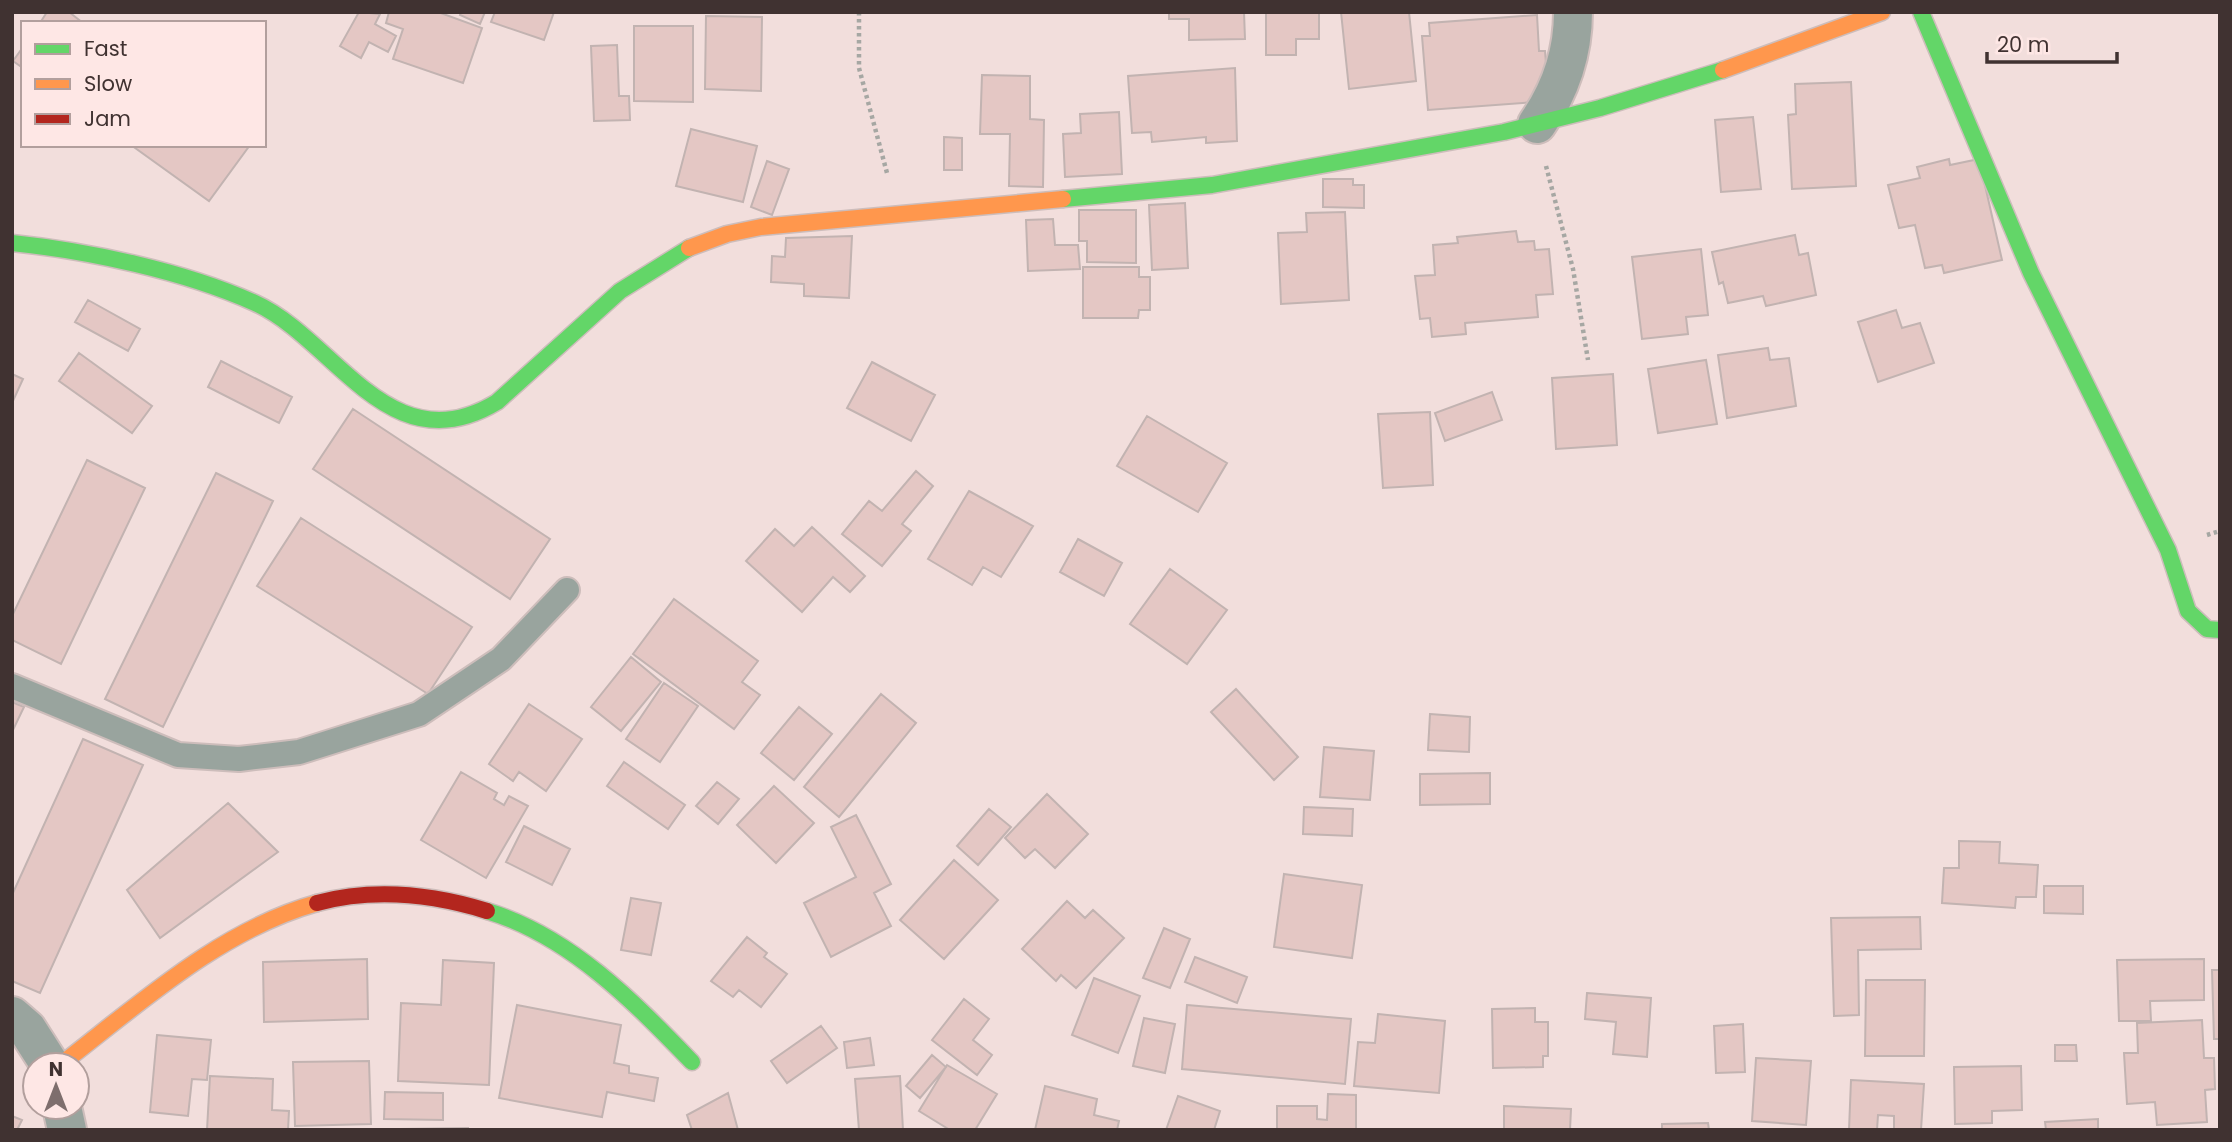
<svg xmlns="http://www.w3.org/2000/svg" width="2232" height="1142" viewBox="0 0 2232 1142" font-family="Poppins,sans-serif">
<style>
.building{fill:#e4c7c4;stroke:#c2b3b1;stroke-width:2}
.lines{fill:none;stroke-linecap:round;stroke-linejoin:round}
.lane-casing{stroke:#cdbdbb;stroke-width:28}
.street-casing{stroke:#cdbdbb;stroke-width:42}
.fast-casing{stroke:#cdbdbb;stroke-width:19}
.slow-casing{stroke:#cdbdbb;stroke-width:19}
.jam-casing{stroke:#cdbdbb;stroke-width:19}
.path{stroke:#a6a7a3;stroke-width:4.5;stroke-dasharray:3.5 3.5;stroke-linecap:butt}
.lane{stroke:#99a49e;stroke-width:24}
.street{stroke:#99a49e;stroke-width:38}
.fast{stroke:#63d668;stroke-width:16}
.slow{stroke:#ff974d;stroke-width:16}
.jam{stroke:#b3261e;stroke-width:16}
</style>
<rect width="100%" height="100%" fill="#f2dedc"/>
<path class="building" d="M47,12H69L83,23H40Z
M359,12L380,14L375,24L396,36L388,52L369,42L361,58L340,46Z
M389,12H438L482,28L463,83L393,59L403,29L386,23Z
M461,12H485L480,24L460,15Z
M495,12H554L544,40L491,22Z
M1169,12H1244L1245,39L1189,40V19H1169Z
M1266,12H1319V39H1296V55H1266Z
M1341,12H1409L1416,81L1349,89Z
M1537,15L1539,51H1545L1549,101L1428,110L1422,36H1430L1429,23Z
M706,16L762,17L761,91L705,89Z
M634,26H693V102L634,101Z
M617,45L619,96H629L630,120L594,121L591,46Z
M23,47V68L13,61Z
M1235,68L1237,141L1206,143V137L1152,142L1151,132L1132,133L1128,76Z
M982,75L1030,76V119L1044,120L1043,187L1009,186L1010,134H980Z
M1851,82L1856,186L1792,189L1788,115L1796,114L1795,84Z
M1119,112L1122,174L1065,177L1063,134L1081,133L1080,114Z
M1753,117L1761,189L1721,192L1715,120Z
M691,129L757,146L743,202L676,186Z
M944,137L962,138V170H944Z
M131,145H250L209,201Z
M1949,159L1950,165L1979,159L2002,260L1944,273L1942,265L1925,268L1915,225L1899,228L1888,185L1920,178L1917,167Z
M767,161L789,169L772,215L751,207Z
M1323,179H1353V185H1364V208L1323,207Z
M1185,203L1188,268L1152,270L1149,205Z
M1079,210H1136V263L1087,262V241H1079Z
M1345,212L1349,300L1281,304L1278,233L1307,232L1306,213Z
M1053,219L1055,245H1078L1080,269L1028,271L1026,220Z
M1516,231L1518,242L1534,241L1535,250L1549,249L1553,294L1536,295L1538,317L1465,323L1466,334L1432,337L1430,318L1420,319L1415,276L1435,275L1433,245L1458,243L1457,237Z
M1795,235L1799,255L1808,253L1816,295L1766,306L1763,296L1728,303L1723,282L1719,284L1712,252Z
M852,236L849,298L804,296V284L771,282L772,256L785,257L786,238Z
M1701,249L1708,315L1686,317L1688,334L1642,339L1632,257Z
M1083,267H1139V277H1150V310H1139L1138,318H1083Z
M88,300L140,329L128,351L75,322Z
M1896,310L1902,328L1920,323L1934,363L1878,382L1858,322Z
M1768,348L1770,360L1789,358L1796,406L1727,418L1718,355Z
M79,353L152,406L132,433L59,381Z
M1706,360L1717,424L1658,433L1648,369Z
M221,361L292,397L279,423L208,387Z
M872,362L935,395L911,441L847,408Z
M12,374L23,379L12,403Z
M1613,374L1617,445L1556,449L1552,378Z
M1492,392L1502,420L1445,441L1435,413Z
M353,409L550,539L510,599L313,469Z
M1430,412L1433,485L1383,488L1378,414Z
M1147,416L1227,463L1198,512L1117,466Z
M87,460L145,488L61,664L12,640V616Z
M916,471L933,486L902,524L911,531L882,566L842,534L869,501L882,511Z
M216,473L273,501L163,727L105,699Z
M969,491L1033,526L1001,577L983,567L972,585L928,559Z
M301,518L472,627L428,694L257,586Z
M812,527L865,576L850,592L833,577L802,612L746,561L775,529L794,546Z
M1078,539L1122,563L1104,596L1060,572Z
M1170,569L1227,610L1187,664L1130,624Z
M674,599L758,661L742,682L760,695L734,729L633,654Z
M631,657L661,682L621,731L591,707Z
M664,683L698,706L660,762L626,739Z
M1236,689L1298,757L1274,780L1211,712Z
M881,694L916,723L839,817L804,787Z
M12,702L24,707L12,732Z
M529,704L582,739L546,791L519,772L513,781L489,764Z
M799,707L832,734L794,780L761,753Z
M1430,714L1470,717L1469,752L1428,750Z
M83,739L143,765L40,993L12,981V895Z
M1324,747L1374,751L1370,800L1320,797Z
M624,762L685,805L668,829L607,786Z
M461,772L497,793L494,799L504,805L509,796L528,806L486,878L421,840Z
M1490,773V804L1420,805V774Z
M717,782L739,799L718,824L696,806Z
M774,786L814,823L776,863L737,825Z
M1047,794L1088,834L1055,868L1035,849L1025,858L1005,838Z
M228,803L278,852L160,938L127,890Z
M1304,807L1353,809L1352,836L1303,834Z
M989,809L1011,827L978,865L957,846Z
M856,815L891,884L874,893L891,926L831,957L804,903L856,877L831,827Z
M524,826L570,849L552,885L506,862Z
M1959,841L2000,842L1999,863L2038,865L2036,897H2016L2015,908L1942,903L1944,868H1959Z
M954,860L998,900L944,959L900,920Z
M1284,874L1362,885L1352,958L1274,947Z
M2044,886H2083V914L2044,913Z
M631,898L661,903L651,955L621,950Z
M1067,901L1085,918L1093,910L1124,938L1076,988L1061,975L1056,981L1022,949Z
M1920,917L1921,949L1858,950L1859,1015L1834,1016L1831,918Z
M1164,928L1190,939L1170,988L1143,978Z
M747,937L767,953L764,957L787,974L761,1007L739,990L733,997L711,981Z
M1195,957L1247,977L1237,1003L1185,982Z
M367,959L368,1019L264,1022L263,962Z
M2204,959V1000L2150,1001L2151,1021H2119L2117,960Z
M443,960L494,963L489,1085L398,1081L401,1003L441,1005Z
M2212,970H2220V1039H2214Z
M1094,978L1140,996L1118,1053L1072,1035Z
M1866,980H1925L1924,1056H1865Z
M1587,993L1651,998L1647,1057L1613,1054L1616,1022L1585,1019Z
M964,999L989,1019L973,1040L992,1055L977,1075L932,1040Z
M517,1005L621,1025L614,1063L629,1066V1073L658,1078L654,1101L607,1092L602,1117L499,1098Z
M1187,1005L1351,1019L1345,1084L1182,1069Z
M1535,1008V1022H1548V1056H1543V1067L1493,1068L1492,1009Z
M1378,1014L1445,1021L1439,1093L1354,1086L1358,1042L1375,1043Z
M1144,1018L1175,1024L1165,1073L1133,1066Z
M2202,1020L2204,1058H2214L2215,1089L2205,1090L2207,1122L2157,1125L2155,1102L2127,1104L2124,1053H2138L2137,1023Z
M1743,1024L1745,1072L1716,1073L1714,1026Z
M821,1026L837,1048L787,1083L771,1061Z
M157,1035L211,1040L207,1080L192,1079L188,1116L150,1112Z
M870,1038L874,1065L847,1068L844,1042Z
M2055,1045H2076L2077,1061H2055Z
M932,1055L946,1067L920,1098L906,1086Z
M1756,1058L1811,1061L1806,1125L1752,1121Z
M369,1061L371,1124L295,1126L293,1062Z
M947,1065L997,1094L975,1130H950L919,1111Z
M2021,1066L2022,1110L1992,1111V1123L1955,1124L1954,1067Z
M210,1076L273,1079L272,1110L289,1111L288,1130H207Z
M900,1076L903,1130H859L855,1079Z
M1851,1080L1924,1084L1921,1130H1894V1116L1878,1115L1877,1130H1849Z
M1045,1086L1097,1099L1094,1115L1119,1121L1117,1130H1035Z
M385,1092L443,1093V1120L384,1119Z
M728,1093L738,1130H692L687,1115Z
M1328,1094L1356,1095V1130H1277V1106H1317V1119L1327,1120Z
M1178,1096L1220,1111L1214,1130H1166Z
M1504,1106L1571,1109L1570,1130H1504Z
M12,1116L22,1120L17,1130H12Z
M2098,1119V1130H2046L2045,1122Z
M1708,1123L1709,1130H1662V1124Z
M468,1128V1130H400V1129Z"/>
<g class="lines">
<defs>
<path id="lane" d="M12,686L178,755L239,759L299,752L419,714L501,659L567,590"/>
<path id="street" d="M1537,124C1560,91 1573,52 1573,12
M12,1016L27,1029L50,1065
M62,1107L67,1130"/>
<path id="fast" d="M1921,12L2031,273L2168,550L2188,611L2207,629L2220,630
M1063,199L1212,185L1504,132L1600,108L1723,70
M12,243C89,251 184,271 255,303C335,339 390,467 497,402L620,291L689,248
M487,911C570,936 633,1001 692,1062"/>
<path id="slow" d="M1723,70L1882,12
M689,248L727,234L761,227L1063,199
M60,1065C138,1005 220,930 317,903"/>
<path id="jam" d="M317,903C373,888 432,894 487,911"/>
</defs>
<use href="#lane" class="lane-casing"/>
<use href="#street" class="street-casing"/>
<use href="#fast" class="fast-casing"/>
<use href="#slow" class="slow-casing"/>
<use href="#jam" class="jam-casing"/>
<path class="path" d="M859,12V68L887,173
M1546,166L1573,269L1588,360
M2207,535L2220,531"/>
<use href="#lane" class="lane"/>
<use href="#street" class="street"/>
<use href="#fast" class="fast"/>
<use href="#slow" class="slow"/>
<use href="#jam" class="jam"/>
</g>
<rect width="2232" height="1142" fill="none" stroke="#403231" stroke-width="28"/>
<rect x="21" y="21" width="245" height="126" fill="#fee7e5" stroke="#b29f9d" stroke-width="2"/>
<rect x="35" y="44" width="35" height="10" fill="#63d668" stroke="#b29f9d" stroke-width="2"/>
<text x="84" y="56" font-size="21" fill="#403231">Fast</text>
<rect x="35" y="79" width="35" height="10" fill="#ff974d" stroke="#b29f9d" stroke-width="2"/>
<text x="84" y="91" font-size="21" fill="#403231">Slow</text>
<rect x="35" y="114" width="35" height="10" fill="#b3261e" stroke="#b29f9d" stroke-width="2"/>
<text x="84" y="126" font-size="21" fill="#403231">Jam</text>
<g transform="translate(56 1086)"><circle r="33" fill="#fee7e5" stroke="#b29f9d" stroke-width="2"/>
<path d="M0-5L12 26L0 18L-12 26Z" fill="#7e6e6d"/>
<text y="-10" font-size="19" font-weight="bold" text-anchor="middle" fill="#403231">N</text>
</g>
<path d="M1987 52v10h130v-10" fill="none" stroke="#403231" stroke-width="3.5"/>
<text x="1997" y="52" font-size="21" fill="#403231" stroke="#fee7e5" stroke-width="5" paint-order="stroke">20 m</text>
</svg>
